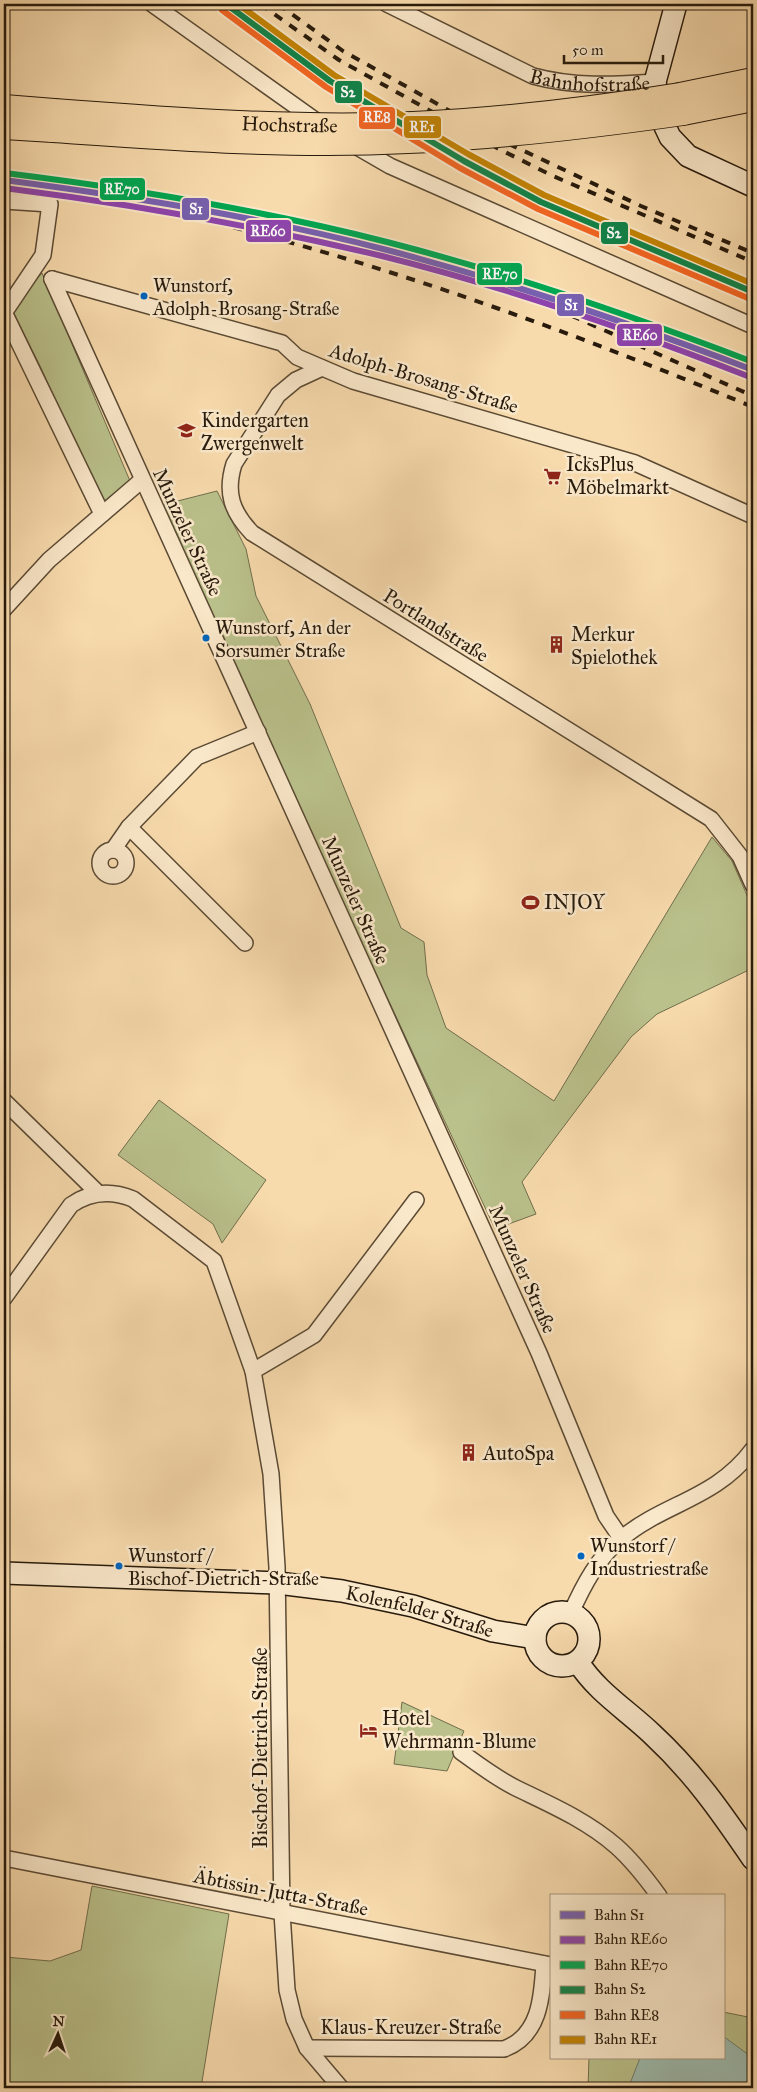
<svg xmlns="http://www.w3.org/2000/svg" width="757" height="2092" viewBox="0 0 757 2092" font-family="'IM FELL Great Primer',serif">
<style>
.green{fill:#bac18b;stroke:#706e4c}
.water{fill:#9dbbae;stroke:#6e7b6d}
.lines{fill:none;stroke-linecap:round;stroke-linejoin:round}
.street-casing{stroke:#5b4a34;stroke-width:18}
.secondary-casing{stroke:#271a0c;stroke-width:24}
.primary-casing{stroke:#271a0c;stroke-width:26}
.street{stroke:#fae8ca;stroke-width:15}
.secondary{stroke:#fae8ca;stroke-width:21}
.primary{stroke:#f8dbad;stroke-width:24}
.rail{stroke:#271a0c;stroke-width:4;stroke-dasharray:9 9;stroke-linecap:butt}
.primary-bridge-casing{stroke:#271a0c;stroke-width:26;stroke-linecap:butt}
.primary-bridge{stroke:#f8dbad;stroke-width:24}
.rail-1-casing{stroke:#fae8ca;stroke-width:10}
.rail-2-casing{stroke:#fae8ca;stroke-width:10}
.rail-3-casing{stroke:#fae8ca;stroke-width:10}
.rail-4-casing{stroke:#fae8ca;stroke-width:10}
.rail-5-casing{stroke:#fae8ca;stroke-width:10}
.rail-6-casing{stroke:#fae8ca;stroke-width:10}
.rail-1{stroke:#7760b0;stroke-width:6}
.rail-2{stroke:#8e44ad;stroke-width:6}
.rail-3{stroke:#00a651;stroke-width:6}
.rail-4{stroke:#118349;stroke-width:6}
.rail-5{stroke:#f26522;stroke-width:6}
.rail-6{stroke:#c38303;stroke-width:6}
.bus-dot{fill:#0065bd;stroke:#fae8ca;stroke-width:2}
.labels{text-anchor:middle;stroke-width:5;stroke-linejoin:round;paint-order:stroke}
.bus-label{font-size:19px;fill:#271a0c;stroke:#fae8ca;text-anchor:start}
.street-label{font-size:20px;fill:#271a0c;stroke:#fae8ca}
.poi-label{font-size:20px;fill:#271a0c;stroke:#fae8ca;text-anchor:start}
.line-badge{stroke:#fae8ca;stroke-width:2}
.badge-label{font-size:14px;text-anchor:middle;font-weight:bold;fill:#fff}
</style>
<rect width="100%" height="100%" fill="#f8dbad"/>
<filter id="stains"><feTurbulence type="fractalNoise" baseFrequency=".004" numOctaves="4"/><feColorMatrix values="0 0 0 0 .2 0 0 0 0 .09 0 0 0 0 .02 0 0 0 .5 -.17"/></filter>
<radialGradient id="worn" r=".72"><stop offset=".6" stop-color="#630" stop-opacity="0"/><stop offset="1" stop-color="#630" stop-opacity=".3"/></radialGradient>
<path class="green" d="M42,273L130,481L102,503L40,366L11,308Z
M217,491L246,549L256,596L310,704L401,928L424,942L427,975L446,1028L554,1101L712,837L732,861L753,909V968L657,1014L631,1037L522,1182L536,1214L495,1229L158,506Z
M159,1100L266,1180L222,1243L213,1224L118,1155Z
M402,1702L464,1731L447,1771L394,1764Z
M92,1886L229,1914L201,2088H4L5,1957L50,1961L81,1950Z
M723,2012L753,2018V2088H588L589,2058H723Z"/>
<path class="water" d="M723,2036L753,2058V2088H631V2081L640,2058H723Z"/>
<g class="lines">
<defs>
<g id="street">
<path d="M152,4L322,125"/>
<path id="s1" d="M387,4L533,76C573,87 614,85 655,82"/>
<path d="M352,144L390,166L753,326"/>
<path d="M4,201L50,204L43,255L4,313"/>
<path d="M52,279L539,1353L606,1516L621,1538"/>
<path d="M52,279L282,343L297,357L353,381L635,463L753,516"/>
<path d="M4,312L102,514"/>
<path d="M322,368L296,380L278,395L234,464C225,493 232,512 252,533L711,819L740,856L753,885"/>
<path d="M4,609L49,560L142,480"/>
<path d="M129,827L245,943"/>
<path d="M113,850L129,827L197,757L258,732"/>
<circle cx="113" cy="863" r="13"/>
<path d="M4,1101L98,1193"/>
<path d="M4,1298L71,1205C91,1191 111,1190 133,1199L214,1261L253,1371L271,1474L277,1567L282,1913L287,1990L294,2019L307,2048L341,2088"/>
<path d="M253,1371L314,1335L416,1200"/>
<path d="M571,1613C583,1586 598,1557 622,1538C666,1502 716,1499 753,1449"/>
<path d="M461,1752C479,1765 496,1778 516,1788C551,1805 586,1820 616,1846C633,1861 646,1878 659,1896"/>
<path d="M4,1858L551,1965"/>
<path d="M307,2048L504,2049C540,2036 542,1997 544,1964"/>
</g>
<g id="secondary">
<path d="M676,4L655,82L662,120L670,137L688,156L753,186"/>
<path id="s2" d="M4,1573L278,1583L342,1591L413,1606L493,1631L535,1638"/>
<circle cx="562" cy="1639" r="27"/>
<path d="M578,1662C597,1692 627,1710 652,1734C694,1773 721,1812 753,1859"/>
</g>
<path id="primary" d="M680,95L753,80
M4,107L54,111
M683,113L753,99
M4,127L53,130"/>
</defs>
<use href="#street" class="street-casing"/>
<use href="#secondary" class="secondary-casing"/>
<use href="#primary" class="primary-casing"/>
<use href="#street" class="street"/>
<use href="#secondary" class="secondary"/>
<use href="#primary" class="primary"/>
<path class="rail" d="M260,4L339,60L497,148L553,176L753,262
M278,4L343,51L507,143L641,206L753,253
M4,182C260,217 516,309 753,407
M350,241L458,272L543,303L753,396"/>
<defs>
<g id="primary-bridge">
<path id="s3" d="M54,111C173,120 294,129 413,124C502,120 592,109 680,95"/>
<path d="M53,130C171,138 290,147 408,141C500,137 592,126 683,113"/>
</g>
</defs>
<use href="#primary-bridge" class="primary-bridge-casing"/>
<use href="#primary-bridge" class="primary-bridge"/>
<defs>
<path id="rail-1" d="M4,180C133,197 261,217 387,250C512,283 633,324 753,370"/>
<path id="rail-2" d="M4,188C131,204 257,226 382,256C507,287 630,330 750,377"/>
<path id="rail-3" d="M5,173C134,189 262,210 387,242C512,274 633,316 753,362"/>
<path id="rail-4" d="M226,4L330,81L464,161L541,202L753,292"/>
<path id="rail-5" d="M222,10L326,87L460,168L538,209L750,299"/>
<path id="rail-6" d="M238,4L334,75L468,154L544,195L753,284"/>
</defs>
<use href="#rail-1" class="rail-1-casing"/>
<use href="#rail-2" class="rail-2-casing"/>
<use href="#rail-3" class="rail-3-casing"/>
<use href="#rail-4" class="rail-4-casing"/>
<use href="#rail-5" class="rail-5-casing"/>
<use href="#rail-6" class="rail-6-casing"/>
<use href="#rail-1" class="rail-1"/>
<use href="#rail-2" class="rail-2"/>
<use href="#rail-3" class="rail-3"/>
<use href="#rail-4" class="rail-4"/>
<use href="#rail-5" class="rail-5"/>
<use href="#rail-6" class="rail-6"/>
</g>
<defs>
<symbol id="school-bare" viewBox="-9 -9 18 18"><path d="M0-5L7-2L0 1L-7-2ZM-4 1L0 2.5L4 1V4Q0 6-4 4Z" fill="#8f2418" stroke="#fae8ca" stroke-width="2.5" paint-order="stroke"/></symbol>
<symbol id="supermarket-bare" viewBox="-9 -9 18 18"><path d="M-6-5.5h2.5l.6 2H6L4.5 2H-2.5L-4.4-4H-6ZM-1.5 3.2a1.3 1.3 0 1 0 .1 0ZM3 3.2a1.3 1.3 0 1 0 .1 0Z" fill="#8f2418" stroke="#fae8ca" stroke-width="2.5" paint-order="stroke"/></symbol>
<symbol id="building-bare" viewBox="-9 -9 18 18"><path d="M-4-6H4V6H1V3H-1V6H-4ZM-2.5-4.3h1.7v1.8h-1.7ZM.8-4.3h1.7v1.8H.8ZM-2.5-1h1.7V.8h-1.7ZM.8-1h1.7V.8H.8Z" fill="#8f2418" stroke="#fae8ca" stroke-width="2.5" paint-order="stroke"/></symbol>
<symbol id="stadium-bare" viewBox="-9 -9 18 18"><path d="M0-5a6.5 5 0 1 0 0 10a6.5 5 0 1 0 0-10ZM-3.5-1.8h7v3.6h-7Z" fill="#8f2418" stroke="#fae8ca" stroke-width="2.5" paint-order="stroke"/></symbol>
<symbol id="hotel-bare" viewBox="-9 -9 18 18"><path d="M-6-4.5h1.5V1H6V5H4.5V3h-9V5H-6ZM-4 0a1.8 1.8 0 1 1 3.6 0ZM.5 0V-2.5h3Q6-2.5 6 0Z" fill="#8f2418" stroke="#fae8ca" stroke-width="2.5" paint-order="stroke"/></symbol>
</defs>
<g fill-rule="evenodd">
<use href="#school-bare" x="174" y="418" width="25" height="25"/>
<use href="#supermarket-bare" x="540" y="464" width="25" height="25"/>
<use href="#building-bare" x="544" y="632" width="25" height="25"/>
<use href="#stadium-bare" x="518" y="890" width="25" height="25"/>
<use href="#building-bare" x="456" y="1440" width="25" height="25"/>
<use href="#hotel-bare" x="356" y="1718" width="25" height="25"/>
</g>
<g class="bus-dot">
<circle cx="144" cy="296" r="4.5"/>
<circle cx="206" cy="638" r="4.5"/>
<circle cx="581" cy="1556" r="4.5"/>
<circle cx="119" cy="1566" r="4.5"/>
</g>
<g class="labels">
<g class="bus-label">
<text x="153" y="292">Wunstorf,<tspan x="153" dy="23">Adolph-Brosang-Straße</tspan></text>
<text x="215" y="634">Wunstorf, An der<tspan x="215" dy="23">Sorsumer Straße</tspan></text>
<text x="590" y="1552">Wunstorf /<tspan x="590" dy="23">Industriestraße</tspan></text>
<text x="128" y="1562">Wunstorf /<tspan x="128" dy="23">Bischof-Dietrich-Straße</tspan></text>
</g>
<g class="street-label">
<text dy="7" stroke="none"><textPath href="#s1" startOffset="220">Bahnhofstraße</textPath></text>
<text dy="7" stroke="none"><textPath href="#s3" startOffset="236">Hochstraße</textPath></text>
<text transform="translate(424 378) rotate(17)" y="7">Adolph-Brosang-Straße</text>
<text transform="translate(188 532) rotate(65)" y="7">Munzeler Straße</text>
<text transform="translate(436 625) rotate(32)" y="7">Portlandstraße</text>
<text transform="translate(356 900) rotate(66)" y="7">Munzeler Straße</text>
<text transform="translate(523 1269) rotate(66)" y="7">Munzeler Straße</text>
<text dy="7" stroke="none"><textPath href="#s2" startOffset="419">Kolenfelder Straße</textPath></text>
<text transform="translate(260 1748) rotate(-90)" y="7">Bischof-Dietrich-Straße</text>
<text transform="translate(281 1892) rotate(11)" y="7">Äbtissin-Jutta-Straße</text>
<text x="411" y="2034">Klaus-Kreuzer-Straße</text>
</g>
<g class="poi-label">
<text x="201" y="427">Kindergarten<tspan x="201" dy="23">Zwergenwelt</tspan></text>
<text x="566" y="471">IcksPlus<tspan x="566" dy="23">Möbelmarkt</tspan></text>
<text x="571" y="641">Merkur<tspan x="571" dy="23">Spielothek</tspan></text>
<text x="544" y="909">INJOY</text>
<text x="483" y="1460">AutoSpa</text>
<text x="382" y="1725">Hotel<tspan x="382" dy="23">Wehrmann-Blume</tspan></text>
</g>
</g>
<g class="line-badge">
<rect x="334" y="80" width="29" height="24" rx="5" fill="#118349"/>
<rect x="358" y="106" width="38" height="24" rx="5" fill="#f26522"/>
<rect x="403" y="115" width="39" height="24" rx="5" fill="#c38303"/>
<rect x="99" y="177" width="47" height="24" rx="5" fill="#00a651"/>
<rect x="181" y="197" width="29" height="24" rx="5" fill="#7760b0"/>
<rect x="245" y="219" width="47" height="24" rx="5" fill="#8e44ad"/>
<rect x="600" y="221" width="29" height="24" rx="5" fill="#118349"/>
<rect x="476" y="262" width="47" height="24" rx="5" fill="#00a651"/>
<rect x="556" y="293" width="29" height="24" rx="5" fill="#7760b0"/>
<rect x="616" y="323" width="47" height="24" rx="5" fill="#8e44ad"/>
</g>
<g class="badge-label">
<text x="348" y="97">S2</text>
<text x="377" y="122">RE8</text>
<text x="422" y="132">RE1</text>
<text x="122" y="194">RE70</text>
<text x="196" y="214">S1</text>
<text x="268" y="236">RE60</text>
<text x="614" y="238">S2</text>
<text x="500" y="279">RE70</text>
<text x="571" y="310">S1</text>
<text x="640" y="340">RE60</text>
</g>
<rect width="757" height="2092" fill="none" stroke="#f8dbad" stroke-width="20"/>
<rect x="5" y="5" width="747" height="2082" fill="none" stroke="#271a0c" stroke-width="2.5"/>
<rect x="10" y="10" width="737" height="2072" fill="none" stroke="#271a0c"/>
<rect x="550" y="1894" width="175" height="165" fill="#fae8ca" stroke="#a6967e"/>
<rect x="560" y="1911" width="25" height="8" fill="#7760b0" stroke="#a6967e"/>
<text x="594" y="1920" font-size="15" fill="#271a0c">Bahn S1</text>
<rect x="560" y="1936" width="25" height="8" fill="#8e44ad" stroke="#a6967e"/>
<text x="594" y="1944" font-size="15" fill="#271a0c">Bahn RE60</text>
<rect x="560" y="1961" width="25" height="8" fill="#00a651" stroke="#a6967e"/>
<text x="594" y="1970" font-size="15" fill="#271a0c">Bahn RE70</text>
<rect x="560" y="1986" width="25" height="8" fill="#118349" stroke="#a6967e"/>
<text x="594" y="1994" font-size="15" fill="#271a0c">Bahn S2</text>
<rect x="560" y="2011" width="25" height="8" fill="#f26522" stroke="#a6967e"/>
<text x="594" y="2020" font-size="15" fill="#271a0c">Bahn RE8</text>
<rect x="560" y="2036" width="25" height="8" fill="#c38303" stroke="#a6967e"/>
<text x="594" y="2044" font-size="15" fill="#271a0c">Bahn RE1</text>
<g transform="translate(58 2034) rotate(3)" stroke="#fae8ca" stroke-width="4" paint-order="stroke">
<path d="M0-4L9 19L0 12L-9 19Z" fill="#271a0c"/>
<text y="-8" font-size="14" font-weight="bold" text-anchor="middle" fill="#271a0c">N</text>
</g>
<path d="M564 55v8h99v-8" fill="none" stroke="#271a0c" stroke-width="2.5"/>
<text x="572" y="55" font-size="15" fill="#271a0c" stroke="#fae8ca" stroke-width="4" paint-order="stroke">50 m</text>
<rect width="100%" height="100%" filter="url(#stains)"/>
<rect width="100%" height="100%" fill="url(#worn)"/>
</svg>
